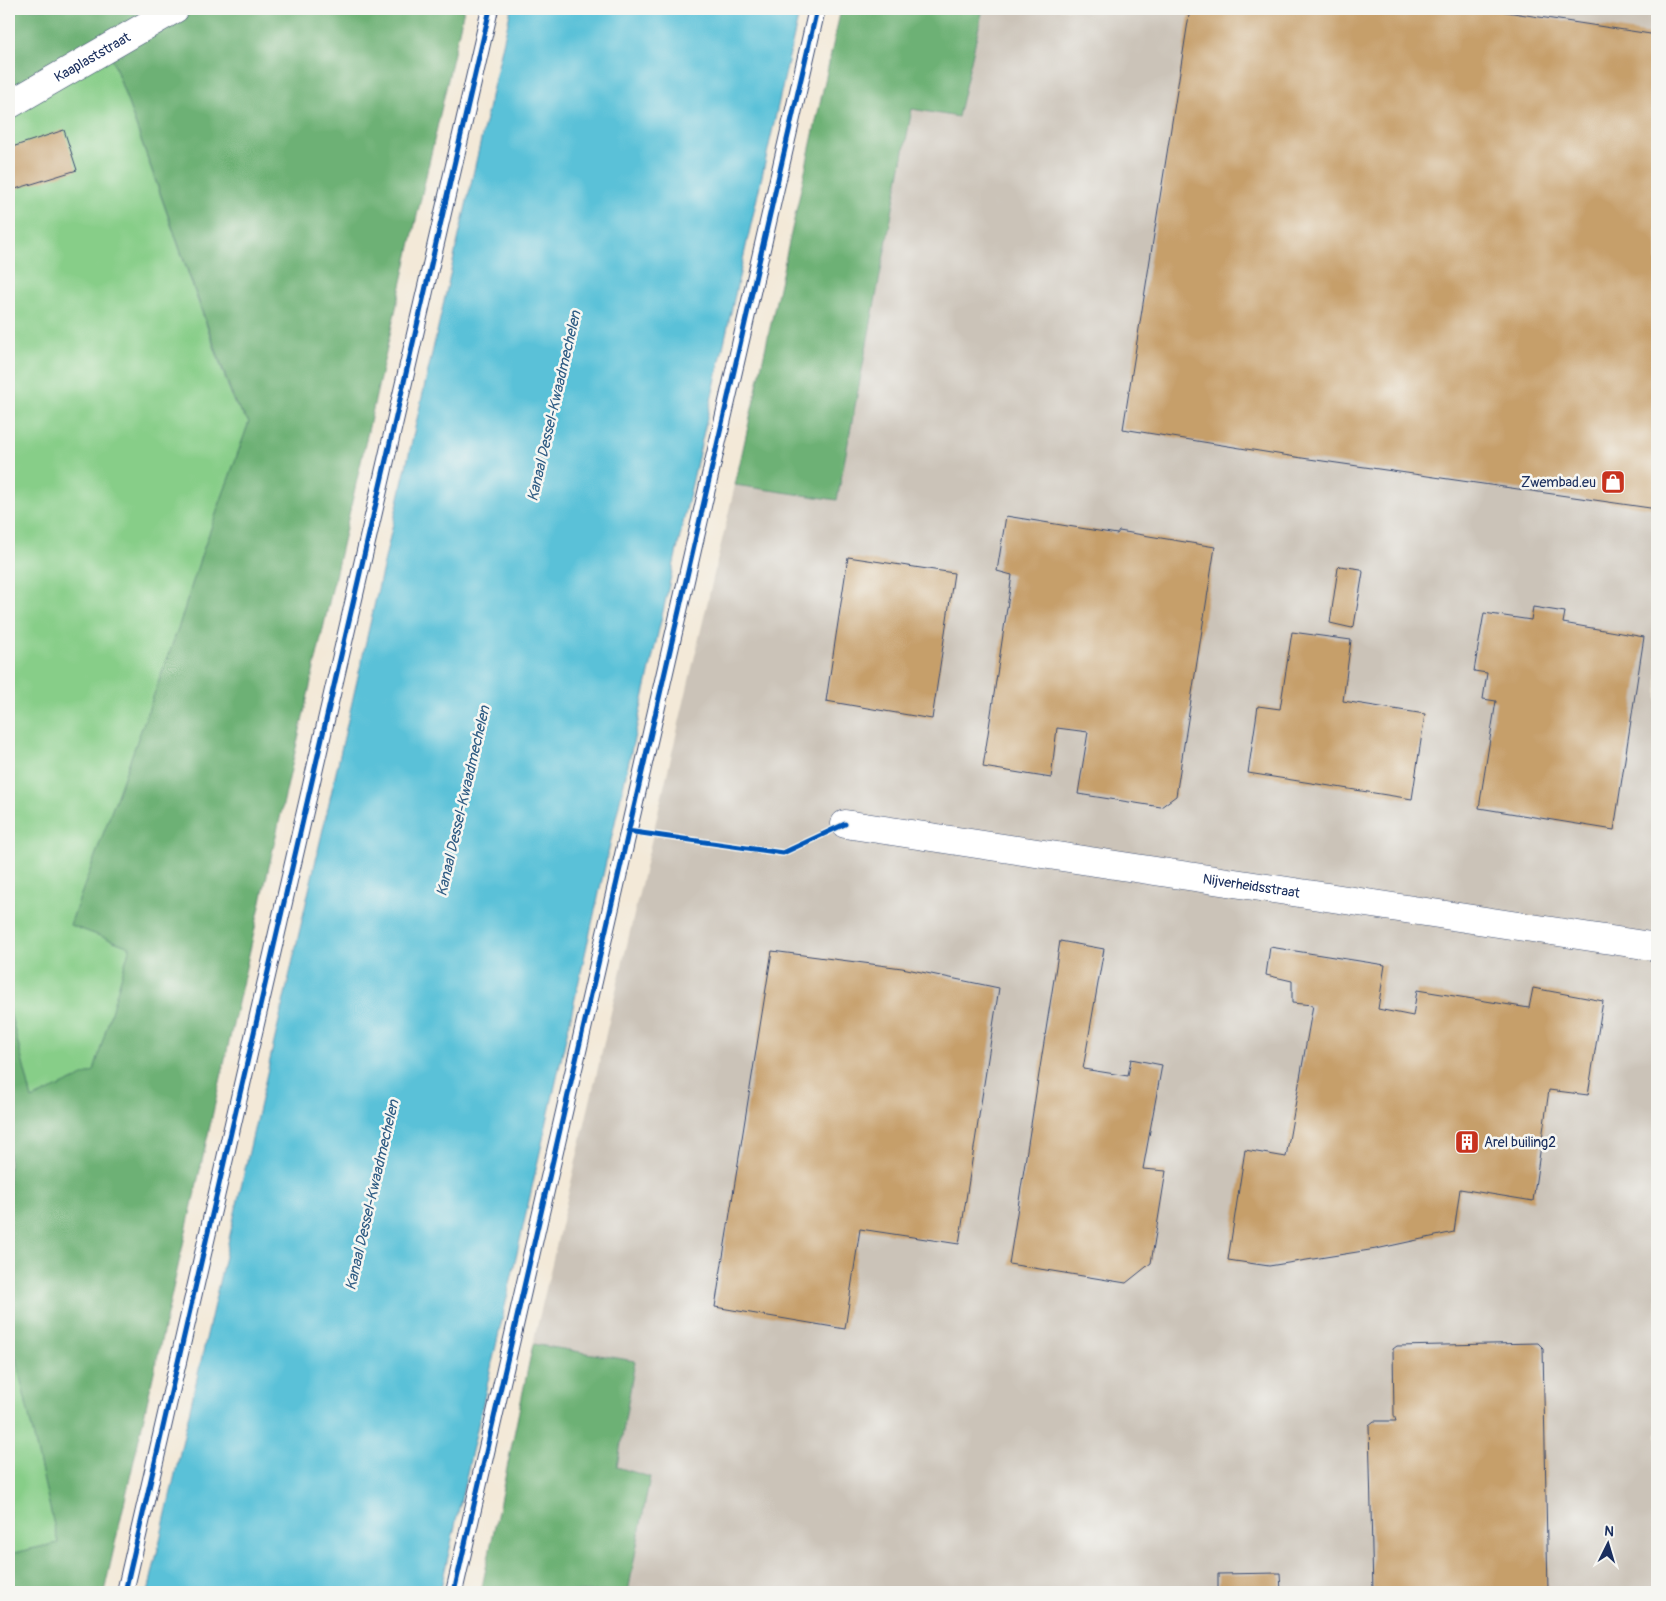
<svg xmlns="http://www.w3.org/2000/svg" width="1666" height="1601" viewBox="0 0 1666 1601" font-family="Pangolin,sans-serif">
<style>
.industrial{fill:#cbc3b8}
.green{fill:#87ce88;stroke:#517e73}
.forest{fill:#6db174;stroke:#447069}
.water{fill:#5ac1d8;stroke:#3a789b}
.building{fill:#c69f6b}
.lines{fill:none;stroke-linecap:round;stroke-linejoin:round}
.service-casing{stroke:#3b4b70;stroke-width:18}
.minor-casing{stroke:#3b4b70;stroke-width:29}
.service{stroke:#fff;stroke-width:16}
.minor{stroke:#fff;stroke-width:28}
.cycleway-casing{stroke:#f6f6f2;stroke-width:8}
.cycleway{stroke:#0057b8;stroke-width:5}
.labels{text-anchor:middle;stroke-width:5;stroke-linejoin:round;paint-order:stroke}
.street-label{font-size:14px;fill:#1b2f5e;stroke:#f6f6f2}
.poi-label{font-size:14px;fill:#1b2f5e;stroke:#f6f6f2;text-anchor:end}
.water-label{font-size:15px;font-style:italic;fill:#2e5b83;stroke:#f6f6f2}
</style>
<rect width="100%" height="100%" fill="#f6f6f2"/>
<filter id="ink" filterUnits="userSpaceOnUse"><feTurbulence type="fractalNoise" baseFrequency=".02" numOctaves="2"/><feDisplacementMap in="SourceGraphic" scale="10" xChannelSelector="R" yChannelSelector="G"/><feConvolveMatrix kernelMatrix="1 2 1 2 8 2 1 2 1" color-interpolation-filters="sRGB"/></filter>
<filter id="wash" filterUnits="userSpaceOnUse"><feTurbulence type="fractalNoise" baseFrequency=".0096" numOctaves="4" result="noise"/><feDisplacementMap in="SourceGraphic" scale="20" xChannelSelector="R" yChannelSelector="G"/><feGaussianBlur stdDeviation="1.12" result="paint"/><feColorMatrix in="noise" values="0 0 0 0 0 0 0 0 0 0 0 0 0 0 0 0 0 1.4 0 .05"/><feComposite in="paint" operator="in"/></filter>
<g filter="url(#wash)">
<rect width="100%" height="100%" fill="#f3e9d8"/>
<path class="industrial" d="M983,9H1657V1592H628L650,1477L617,1467L635,1361L533,1344L735,485L837,500L912,109L958,117Z"/>
<path class="green" d="M106,41L234,403L249,422L201,556L179,626L70,925L130,947L94,1072L32,1099L9,1008V100Z
M9,1328L58,1543L9,1554Z"/>
<path class="forest" d="M9,9H464L104,1592H9V1554L58,1543L9,1328V1008L32,1099L94,1071L130,947L70,925L179,626L201,556L249,422L235,403L106,41L9,100Z
M841,9H983L958,117L912,109L837,500L735,485Z
M533,1344L635,1361L617,1467L650,1477L628,1592H481Z"/>
<path class="water" d="M511,9H800L440,1592H148Z"/>
<g id="blocks">
<path class="building" d="M1190,9H1487L1657,35V509L1302,458L1123,429Z
M64,130L77,170L9,191V148Z
M1006,516L1117,534L1119,531L1215,547L1176,796L1161,807L1078,794L1088,732L1057,728L1051,778L983,767L1012,575L997,571Z
M848,557L954,573L932,719L826,701Z
M1340,566L1361,569L1363,572L1354,626L1352,628L1330,623L1338,568Z
M1533,607L1565,612L1563,623L1644,637L1614,830L1479,808L1496,701L1483,699L1487,673L1474,671L1484,613L1531,620Z
M1292,632L1351,640L1343,701L1425,714L1412,799L1248,773L1258,706L1280,709Z
M1060,941L1104,949L1083,1069L1128,1076L1131,1059L1162,1065L1143,1169L1166,1171L1151,1263L1126,1283L1009,1264Z
M1270,947L1385,965L1378,1009L1413,1016L1417,990L1529,1008L1533,988L1603,1001L1588,1095L1549,1090L1533,1201L1460,1189L1454,1232L1376,1249L1269,1266L1228,1260L1245,1150L1286,1157L1313,1005L1292,1003V981L1266,975Z
M772,951L902,968L999,988L959,1244L860,1229L845,1329L715,1307Z
M1538,1343L1543,1348L1548,1592H1373L1369,1425L1374,1421H1396L1394,1415L1393,1349L1397,1346Z
M1280,1573L1281,1592H1218V1574Z"/>
</g>
</g>
<g filter="url(#ink)">
<use href="#blocks" fill-opacity="0" stroke="#3b4b70" stroke-width="1"/>
<g class="lines">
<defs>
<path id="service" d="M125,1592L490,9
M454,1592L817,9"/>
<g id="minor">
<path id="s1" d="M9,105L175,9"/>
<path id="s2" d="M845,824L1657,947"/>
</g>
</defs>
<use href="#service" class="service-casing"/>
<use href="#minor" class="minor-casing"/>
<use href="#service" class="service"/>
<use href="#minor" class="minor"/>
<defs>
<path id="cycleway" d="M627,831L783,853L845,824
M125,1592L490,9
M454,1592L817,9"/>
</defs>
<use href="#cycleway" class="cycleway-casing"/>
<use href="#cycleway" class="cycleway"/>
</g>
</g>
<defs>
<symbol id="shop-square" viewBox="-11 -11 22 22"><rect x="-9" y="-9" width="18" height="18" rx="4" fill="#c8321e" stroke="#f6f6f2"/><path d="M-5-2.5h2.3a2.7 3.5 0 0 1 5.4 0H5L5.5 6h-11ZM-1.5-2.5h3a1.5 2.3 0 0 0-3 0Z" fill="#fff"/></symbol>
<symbol id="building-square" viewBox="-11 -11 22 22"><rect x="-9" y="-9" width="18" height="18" rx="4" fill="#c8321e" stroke="#f6f6f2"/><path d="M-4-6H4V6H1V3H-1V6H-4ZM-2.5-4.3h1.7v1.8h-1.7ZM.8-4.3h1.7v1.8H.8ZM-2.5-1h1.7V.8h-1.7ZM.8-1h1.7V.8H.8Z" fill="#fff"/></symbol>
</defs>
<g fill-rule="evenodd">
<use href="#shop-square" x="1599" y="468" width="28" height="28"/>
<use href="#building-square" x="1453" y="1128" width="28" height="28"/>
</g>
<g class="labels">
<g class="street-label">
<text dy="5" stroke="none"><textPath href="#s1" startOffset="96">Kaaplaststraat</textPath></text>
<text dy="5" stroke="none"><textPath href="#s2" startOffset="411">Nijverheidsstraat</textPath></text>
</g>
<g class="poi-label">
<text x="1596" y="487">Zwembad.eu</text>
<text x="1484" y="1147" text-anchor="start">Arel builing2</text>
</g>
<g class="water-label">
<text transform="translate(554 406) rotate(-77)" y="5">Kanaal Dessel-Kwaadmechelen</text>
<text transform="translate(463 801) rotate(-77)" y="5">Kanaal Dessel-Kwaadmechelen</text>
<text transform="translate(372 1195) rotate(-77)" y="5">Kanaal Dessel-Kwaadmechelen</text>
</g>
</g>
<rect width="1666" height="1601" fill="none" stroke="#f6f6f2" stroke-width="30"/>
<g transform="translate(1608 1544) rotate(5)" stroke="#f6f6f2" stroke-width="4" paint-order="stroke">
<path d="M0-4L9 19L0 12L-9 19Z" fill="#1b2f5e"/>
<text y="-8" font-size="14" font-weight="bold" text-anchor="middle" fill="#1b2f5e">N</text>
</g>
</svg>
